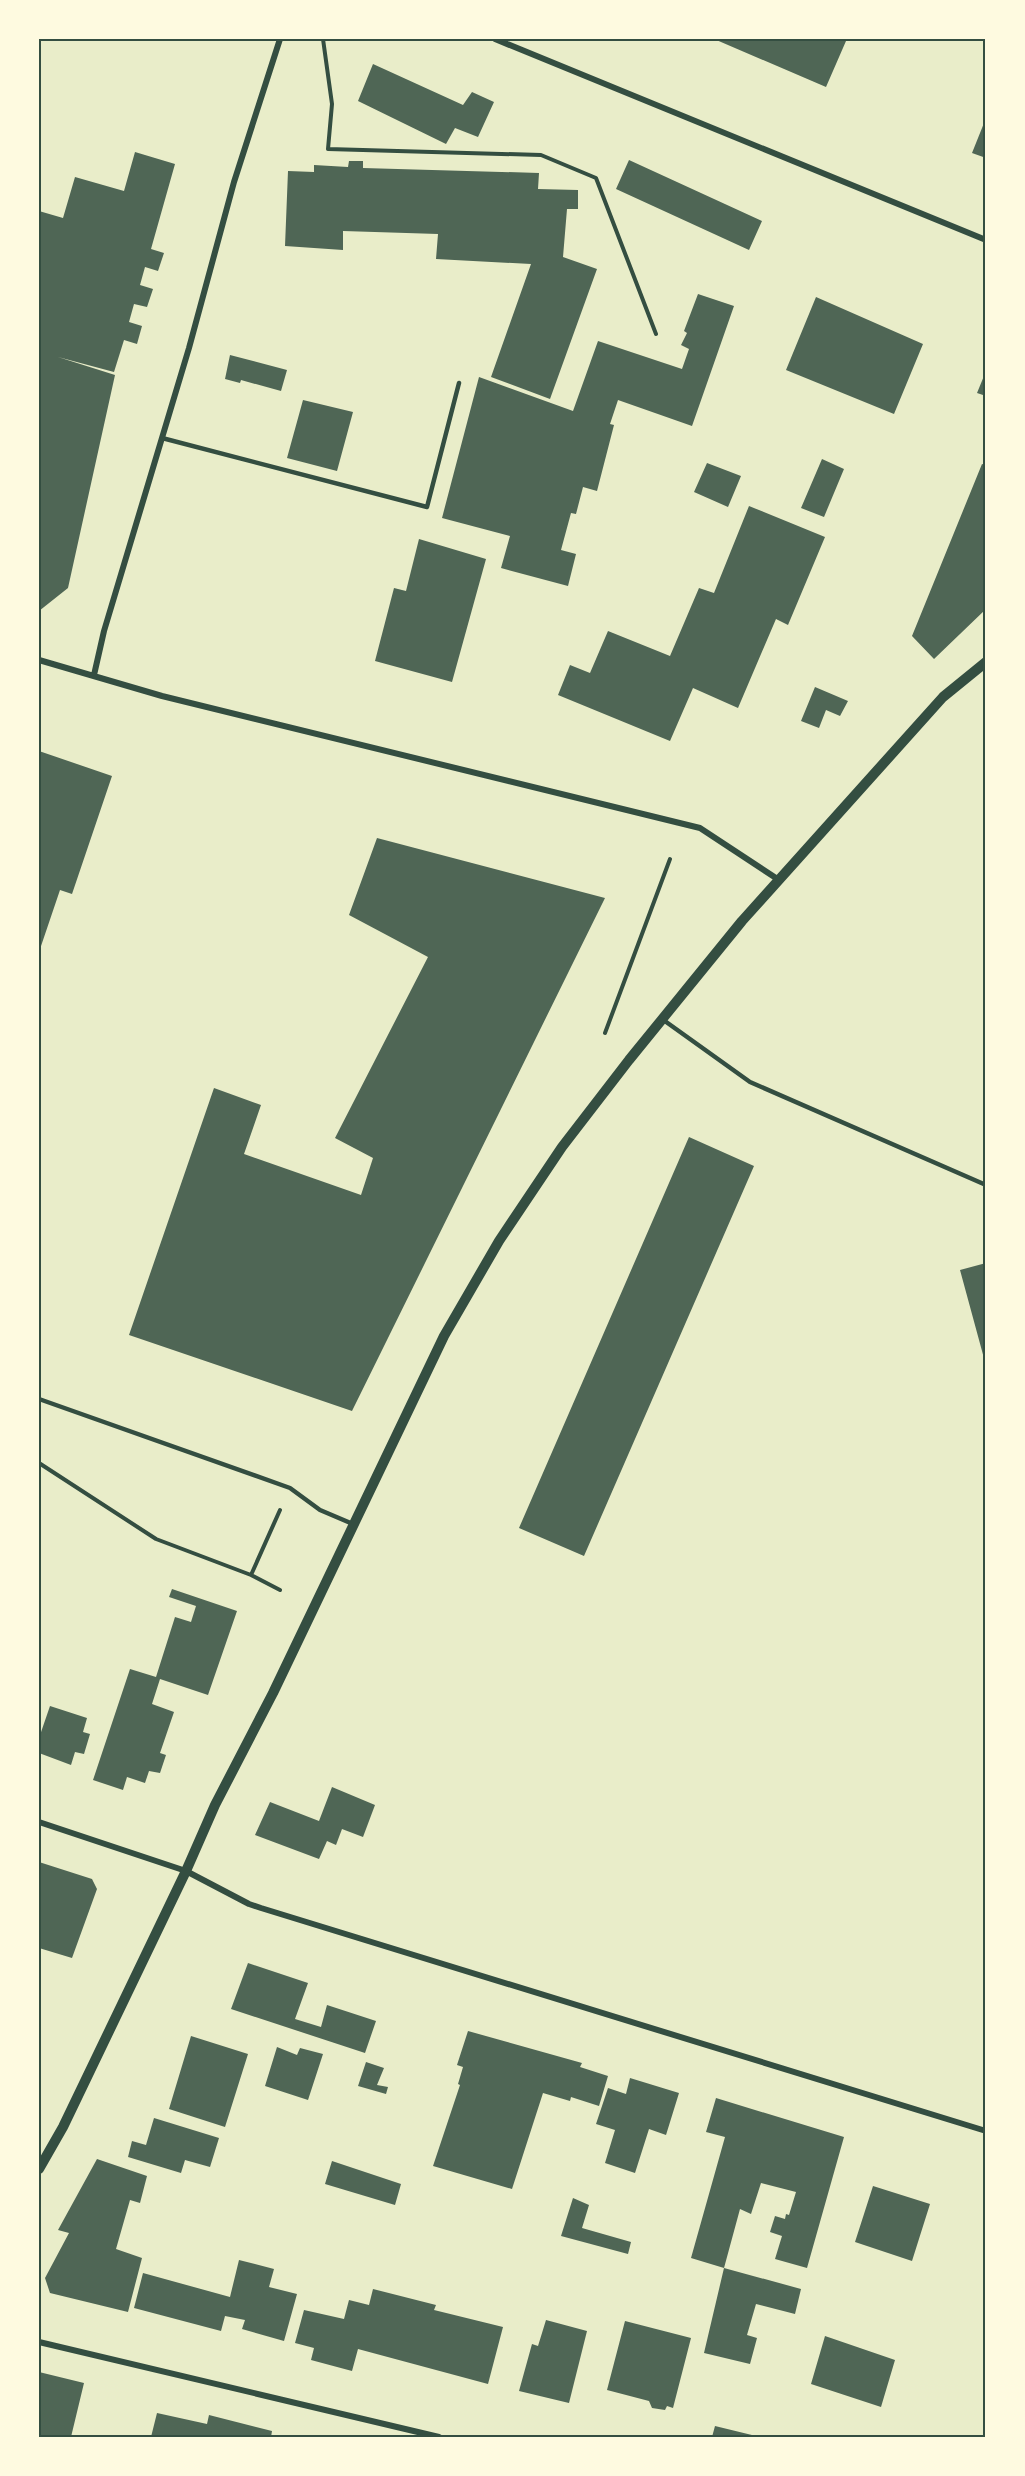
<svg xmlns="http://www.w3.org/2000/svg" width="1025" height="2476" viewBox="0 0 1025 2476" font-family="'Space Grotesk',sans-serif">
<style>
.building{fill:#4f6655}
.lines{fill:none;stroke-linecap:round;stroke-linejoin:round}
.path{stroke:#344e41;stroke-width:4}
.service{stroke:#344e41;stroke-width:4.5}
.minor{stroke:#344e41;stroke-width:6}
.tertiary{stroke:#344e41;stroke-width:10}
.neatline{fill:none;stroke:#344e41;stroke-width:2}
</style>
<rect width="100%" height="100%" fill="#e9edc9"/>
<path class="building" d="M714,39H841L846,41L826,87Z
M373,64L463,105L472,92L494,102L478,137L455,128L446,144L358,101Z
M986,118V158L972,153Z
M135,152L175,164L151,249L164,253L158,271L145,267L140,285L153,289L147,307L134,304L129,322L142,326L137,344L124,340L114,372L58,357L115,375L68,588L39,611V211L63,218L75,177L124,191Z
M629,160L762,221L749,250L616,189Z
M349,161H363V168L539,173L538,189L578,190V209H567L563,257L597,269L550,399L491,377L531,264L436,259L438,234L343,231V250L285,246L288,171L314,172V165L348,167Z
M698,294L734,306L692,426L618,400L610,424L614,425L597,491L583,487L576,514L571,513L561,550L576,554L568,586L501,568L510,536L442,518L479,377L573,411L598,341L682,369L689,349L681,345L687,333L684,331Z
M816,297L923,344L894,414L786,370Z
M230,355L287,370L281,391L241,380L240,383L225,379Z
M986,371V396L977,393Z
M303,400L353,412L337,471L287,458Z
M822,459L844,469L824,517L801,508Z
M707,463L741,476L728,507L694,492Z
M982,464L986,465V609L934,659L912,636Z
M749,506L825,537L788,625L776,619L738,708L693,688L670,741L558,695L570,665L590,673L608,631L670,656L699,588L714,593Z
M419,539L486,559L452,682L375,661L394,588L406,591Z
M815,687L848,701L840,716L826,710L819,728L801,721Z
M39,751L112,776L72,894L60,890L39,952Z
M377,838L605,898L352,1411L129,1335L214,1088L261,1105L244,1154L361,1195L373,1158L335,1138L428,957L349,915Z
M689,1137L754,1166L584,1556L519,1528Z
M986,1263V1362H985L960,1270Z
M172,1589L237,1611L208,1695L160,1679L152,1704L174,1712L160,1753L166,1755L160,1773L149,1771L145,1783L127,1777L123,1790L93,1780L130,1669L156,1677L175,1617L191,1622L196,1606L169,1597Z
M50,1706L87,1718L83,1732L90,1734L84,1754L75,1752L71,1765L39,1753V1738Z
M332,1787L375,1805L363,1837L342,1829L336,1845L327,1841L319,1859L255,1835L270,1802L319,1821Z
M39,1862L92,1879L97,1889L72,1958L39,1948Z
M248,1963L308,1983L295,2019L321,2027L327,2005L376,2021L365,2053L231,2009Z
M468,2031L582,2063L580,2067L608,2076L599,2106L571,2097L570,2101L543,2093L512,2189L433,2166L460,2085L458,2084L463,2067L457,2065Z
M191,2036L248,2054L225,2127L169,2109Z
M277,2047L297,2055L300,2048L323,2054L308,2100L265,2086Z
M366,2062L384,2068L377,2085L388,2087L386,2094L358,2086Z
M630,2078L679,2093L666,2135L649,2129L635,2173L605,2163L615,2130L596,2124L608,2088L626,2094Z
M716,2098L844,2137L807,2268L775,2259L782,2236L770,2232L775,2216L785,2219L786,2214L789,2215L796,2192L761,2183L751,2214L740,2209L724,2268L691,2258L725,2137L706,2132Z
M154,2118L219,2138L210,2167L185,2160L181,2173L128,2157L132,2141L146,2145Z
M97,2159L147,2176L140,2203L130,2200L116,2249L142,2258L128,2312L50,2293L45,2278L69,2233L58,2230Z
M332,2161L401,2184L395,2205L325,2184Z
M873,2186L930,2204L912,2261L855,2242Z
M573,2198L589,2205L582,2228L631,2242L628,2254L561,2236Z
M239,2260L274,2269L269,2287L297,2294L284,2341L242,2329L245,2320L225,2316L221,2331L134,2308L143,2273L230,2297Z
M724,2268L801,2289L795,2314L756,2304L747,2335L757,2338L750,2364L704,2353Z
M373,2289L436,2305L434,2310L503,2327L488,2384L358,2349L352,2371L311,2360L314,2348L295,2343L304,2310L344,2319L349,2300L369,2305Z
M546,2320L587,2331L569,2403L519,2391L532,2344L538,2346Z
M625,2321L691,2338L673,2408L667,2406L665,2410L652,2408L649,2401L607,2390Z
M825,2336L895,2360L881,2407L811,2384Z
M39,2372L84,2383L71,2437H39Z
M157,2413L207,2424L209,2415L272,2431L271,2437H151Z
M715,2426L756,2436V2437H712Z"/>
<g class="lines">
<path class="path" d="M323,39L332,104L328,149L541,155L596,178L656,334
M605,1033L670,859
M39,1463L156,1539L251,1575L280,1590
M251,1575L280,1510"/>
<path class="service" d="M162,438L427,507L459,383
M662,1019L750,1082L986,1185
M39,1399L290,1488L320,1510L353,1524"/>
<path class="minor" d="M495,39L986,240
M39,660L162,696L700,828L779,880
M94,675L104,631L189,348L234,182L280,39
M39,1822L186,1871L249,1904L261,1908L986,2131
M39,2342L439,2437"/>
<path class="tertiary" d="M39,2169L63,2127L186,1871L215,1805L273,1693L444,1336L499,1241L562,1147L629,1060L742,921L943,697L986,662"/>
</g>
<rect width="1025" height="2476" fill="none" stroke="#fefae0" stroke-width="81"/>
<rect x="40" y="40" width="944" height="2396" class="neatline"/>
</svg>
